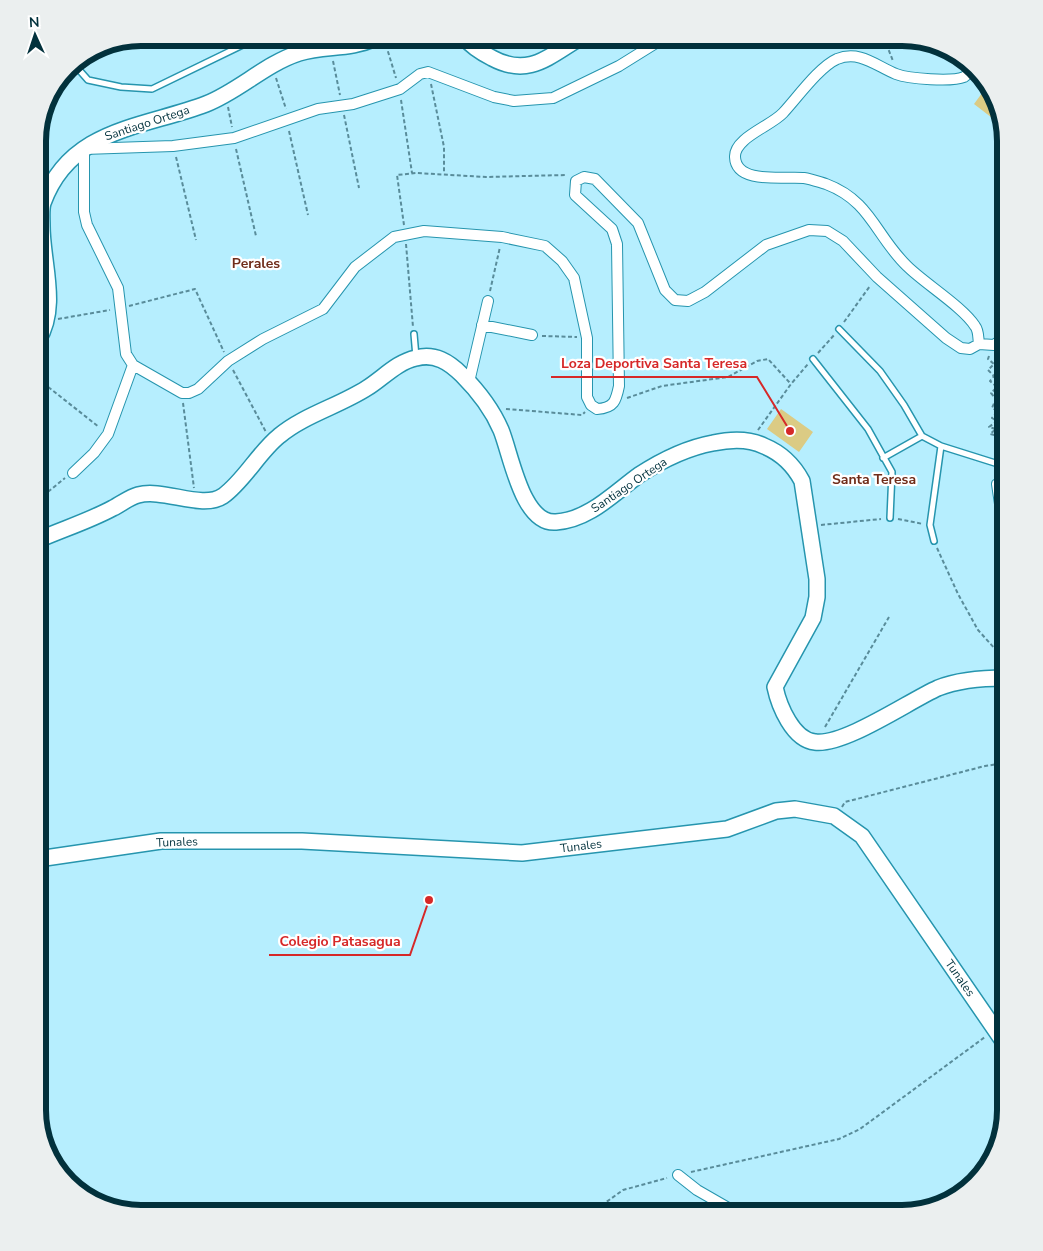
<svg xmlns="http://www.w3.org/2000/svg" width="1043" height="1251" viewBox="0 0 1043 1251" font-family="'Nunito Sans',sans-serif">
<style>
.pitch{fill:#dbcb84}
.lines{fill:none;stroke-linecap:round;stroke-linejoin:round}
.lane-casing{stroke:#2695ae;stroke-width:8}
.street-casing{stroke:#2695ae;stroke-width:12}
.secondary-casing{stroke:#2695ae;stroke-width:18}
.path{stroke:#598c9a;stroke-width:2;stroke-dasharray:4 2.5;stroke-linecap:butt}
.lane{stroke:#fff;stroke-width:5}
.street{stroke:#fff;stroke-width:10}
.secondary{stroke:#fff;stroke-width:15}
.labels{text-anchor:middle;stroke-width:4.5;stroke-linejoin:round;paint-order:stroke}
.street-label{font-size:12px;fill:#02313c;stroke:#fff}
.neighbourhood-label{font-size:14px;font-weight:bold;fill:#702d1a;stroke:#fff}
.rim{fill:none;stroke:#02313c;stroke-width:6}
.leader{fill:none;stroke:#d62828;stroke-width:2}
.callout-dot{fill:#d62828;stroke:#fff;stroke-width:2}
.callout-label{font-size:14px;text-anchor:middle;font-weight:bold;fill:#d62828;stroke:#fff;stroke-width:4.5;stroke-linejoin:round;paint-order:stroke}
</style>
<rect width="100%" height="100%" fill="#b6eefe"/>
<path class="pitch" d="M988,85L1000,124L974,104Z
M781,409L813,432L799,452L767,429Z"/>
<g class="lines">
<defs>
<path id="lane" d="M478,38C489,52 512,42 525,38
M73,63L88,80L121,87L152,89L257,38
M839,329L880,371L904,405L922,436L941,446L995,463
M414,334L416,357
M813,359L868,429L892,472L890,518
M883,458L922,436
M934,541L930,525L941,446"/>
<path id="street" d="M664,38L619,66L553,98L514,101L494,97L428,72L420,74L400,89L353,104L318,109L234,138L173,146L84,149V212L87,225L118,288L126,354L133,365L182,393H189L198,389L228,361L263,339L323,309L355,267L394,237L424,231L502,237L545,246L562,261L574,278L587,338V397L591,405L597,409C614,408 616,401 619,386L617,244L612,229L575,195L576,181L584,177L595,179L638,223L665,290L675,300L688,301L705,292L766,245L809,230L827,231L843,241L877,277L946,338L961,348L970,349L979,344C978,338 979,331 975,326C963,307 924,283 907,266C875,235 871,201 826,184C819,182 811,179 804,178C785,176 736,185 735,157C734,138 771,126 783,113C797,98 819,67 837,59C860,50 876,66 896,74C909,79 952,82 964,77C967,75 970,72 973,70
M482,325L532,335
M979,344L994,345L1005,337
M469,382L488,301
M73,473L94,453L108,434L133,365
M1005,480L997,484L1005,537
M678,1175L697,1190L737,1213"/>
<path id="secondary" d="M465,38C472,47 482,53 492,58C529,78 549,56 580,38
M38,340C59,307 42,262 42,226C42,218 41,210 43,203C70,128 143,128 206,104C239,91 265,64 299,53C325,45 349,50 376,38
M38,540C63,529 89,521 113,508C121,504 130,497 138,495C164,488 202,510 223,496C244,481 259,452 279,436C304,415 339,406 367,388C383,378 397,362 416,358C435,353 449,362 462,375C478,391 492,409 501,430C511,454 522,525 556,522C589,520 614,493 639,475C662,460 686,448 713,443C731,439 748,438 764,446C781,453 793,464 802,481L817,579V597L813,618L775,687C779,706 793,740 815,742C844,746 909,701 938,688C958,680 984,678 1005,678
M38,859L161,841H302L522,853L727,829L776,811L795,809L834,816L862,836L1005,1044"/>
</defs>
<use href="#lane" class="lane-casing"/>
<use href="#street" class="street-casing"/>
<use href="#secondary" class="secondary-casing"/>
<path class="path" d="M884,38L893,61
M386,45L396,78
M333,61L340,95
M276,78L286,109
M431,84L444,147V173
M401,100L412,173
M228,107L232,127
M344,115L359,188
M289,131L308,215
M236,149L256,236
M176,157L196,240
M404,225L397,175L416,173L486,177L566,175
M406,244L413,327
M490,291L500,247
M129,306L195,289L224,352
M58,319L110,310
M844,322L870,286
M542,336L577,337
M818,353L835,334
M989,356L988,359L994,364L988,370L994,376L990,381L997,387L991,393L996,399L992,408L998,411L992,418L997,421L989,427L996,429L990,434L998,436L995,442
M233,370L266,432
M38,379L99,427
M627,398L662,386L728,377L757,361L768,359L790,383
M183,403L194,488
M506,409L582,415L585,412
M758,430L791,384L808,364
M38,500L65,478
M898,519L923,524
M821,525L881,519
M937,548L958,594L978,630L1005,660
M825,727L889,617
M842,807L845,802L985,766L1005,763
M691,1172L839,1139L860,1129L985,1037
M591,1213L623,1190L667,1178"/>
<use href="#lane" class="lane"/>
<use href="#street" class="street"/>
<use href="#secondary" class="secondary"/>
</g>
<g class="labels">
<g class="street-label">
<text transform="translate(147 123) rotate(-18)" y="4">Santiago Ortega</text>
<text transform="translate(629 485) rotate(-34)" y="4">Santiago Ortega</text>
<text transform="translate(177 842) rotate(-2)" y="4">Tunales</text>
<text transform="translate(581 846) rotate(-7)" y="4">Tunales</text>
<text transform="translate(960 978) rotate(55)" y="4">Tunales</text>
</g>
<g class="neighbourhood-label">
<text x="256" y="268">Perales</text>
<text x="874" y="484">Santa Teresa</text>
</g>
</g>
<path d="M0 0H1043V1251H0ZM141 46H902A95 95 0 0 1 997 141V1110A95 95 0 0 1 902 1205H141A95 95 0 0 1 46 1110V141A95 95 0 0 1 141 46Z" fill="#ebefef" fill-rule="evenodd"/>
<path class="rim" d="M141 46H902A95 95 0 0 1 997 141V1110A95 95 0 0 1 902 1205H141A95 95 0 0 1 46 1110V141A95 95 0 0 1 141 46Z"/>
<path class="leader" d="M790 431L757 377H551M429 900L410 955H269"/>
<g class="callout-dot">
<circle cx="790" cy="431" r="5"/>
<circle cx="429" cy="900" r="5"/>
</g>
<g class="callout-label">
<text x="654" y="368">Loza Deportiva Santa Teresa</text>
<text x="340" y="946">Colegio Patasagua</text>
</g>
<g transform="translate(35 35) rotate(357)" stroke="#ffffff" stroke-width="4" paint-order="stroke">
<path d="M0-4L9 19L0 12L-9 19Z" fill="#02313c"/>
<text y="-8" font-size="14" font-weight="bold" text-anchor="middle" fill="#02313c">N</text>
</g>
</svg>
